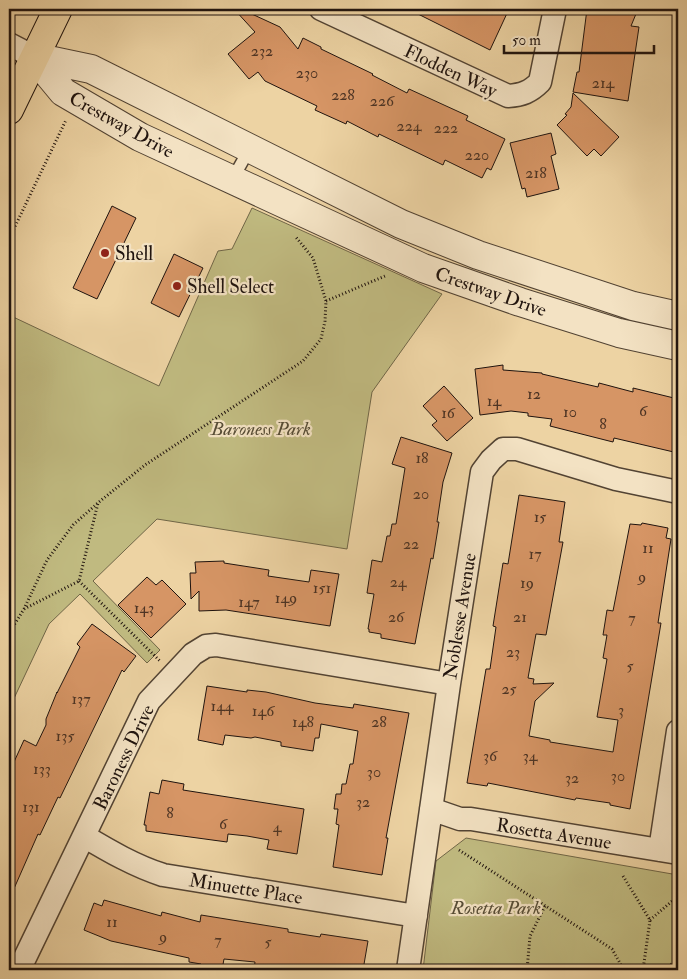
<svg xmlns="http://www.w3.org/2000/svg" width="687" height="979" viewBox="0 0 687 979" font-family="'IM FELL Double Pica',serif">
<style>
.green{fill:#c0ba80;stroke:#706647}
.building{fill:#d69565;stroke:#1f130e}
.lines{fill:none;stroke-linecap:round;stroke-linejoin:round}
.service-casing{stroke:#524333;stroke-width:14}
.minor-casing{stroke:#524333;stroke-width:25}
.tertiary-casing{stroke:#524333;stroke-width:30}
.primary-casing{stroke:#1f130e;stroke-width:30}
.path{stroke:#1f130e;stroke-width:3;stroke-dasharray:1 2.5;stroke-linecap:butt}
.service{stroke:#f3e2c3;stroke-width:11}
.minor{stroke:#f3e2c3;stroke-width:22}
.tertiary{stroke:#f3e2c3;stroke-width:28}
.primary{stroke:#edd3a3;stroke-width:28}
.poi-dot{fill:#8f2418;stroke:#f3e2c3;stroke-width:2}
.labels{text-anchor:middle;stroke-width:4.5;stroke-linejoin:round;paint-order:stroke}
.number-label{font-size:16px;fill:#4d3424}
.street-label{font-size:19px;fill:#1f130e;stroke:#f3e2c3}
.poi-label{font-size:19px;fill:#1f130e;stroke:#f3e2c3;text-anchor:start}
.park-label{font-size:19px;font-style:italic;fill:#574d36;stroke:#f3e2c3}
</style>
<rect width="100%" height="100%" fill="#edd3a3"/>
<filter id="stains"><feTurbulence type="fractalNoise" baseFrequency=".004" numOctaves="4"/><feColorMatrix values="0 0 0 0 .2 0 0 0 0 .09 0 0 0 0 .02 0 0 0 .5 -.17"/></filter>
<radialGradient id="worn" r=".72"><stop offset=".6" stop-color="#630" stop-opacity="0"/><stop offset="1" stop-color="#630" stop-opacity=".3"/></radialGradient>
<path class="green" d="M252,208L442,294L372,392L347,549L157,519L93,581L160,650L147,663L80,594L49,624L9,709V315L159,386L218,251L232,249Z
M466,838L678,875V970H423L436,861Z"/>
<path class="building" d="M234,9H241L280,27L298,49L303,38L321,47V49L373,74L372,75L407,93L409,89L468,116L466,120L505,139L491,170L487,168L482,178L445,160L443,165L379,134L378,137L347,121L346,124L315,110L317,106L265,81L258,72L249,79L228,54L255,32Z
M408,9H509L490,50Z
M587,9H638L631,26L639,27L628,101L573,92L577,72H579Z
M573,93L619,137L601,156L594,149L587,156L557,125L567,115L565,114L571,107Z
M551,133L556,154L551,156L559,189L527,197L525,188L522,189L510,143Z
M112,206L136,218L97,299L73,288Z
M174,254L203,268L179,317L151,303Z
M503,365V370L542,373V374L598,387L599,383L633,392V388L678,399V453L614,438L613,442L550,426L552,419L528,416V413L511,411L480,415L475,369Z
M444,386L473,418L447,441L432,425L437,421L423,406Z
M401,437L452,453L443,482L437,522H439L433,559L431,558L415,644L381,638V634L369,632V629H368L374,594L367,593L372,560L382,562L387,536H390L392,524H396L405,468L392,464Z
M519,495L565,502L559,542H563L546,635L536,634L528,678L534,679L533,684L554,683L535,701L529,736L550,740V742L613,752L618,720L597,717L607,659L603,658L607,635H603L607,610L613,611L630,524L641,525L642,523L668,528L666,538L671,539L658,623H661L630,809L610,805V803L576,798L575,800L488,783L487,786L467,783L486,669H490L496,627L493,626L503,563L508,564Z
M224,561V563L269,570L268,576L309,582L311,570L339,574L330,626L226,610L199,611V591L191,599L190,573H196L195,562Z
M147,577L156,585L162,580L186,604L151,638L118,605Z
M92,624L136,656L124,672L122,670L60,798L58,797L40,835L38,834L9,900V773L24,740L36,746L46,725V719L57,692V693L80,647L77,644Z
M207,686L247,692V690L266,692L315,703L353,708L354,704L409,713L386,838H388L382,875L333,867L339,825L336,824L338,809H334L336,794H341L342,784H346L350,764H353L358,731L321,724L319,738H315L313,751L281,746V742L255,737L251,738L225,735L223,745L198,740Z
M162,780L184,784L183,790L304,809L297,854L267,849L269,840L247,836L228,834L227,842L146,831V825H144L150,792L159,794Z
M104,900L161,916L162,912L200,922L201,915L288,929V932L320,937L321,934L368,941L363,970H315L282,965L281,970H254L255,962L224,959L222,970L200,969L201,964L189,962V958L111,941L84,930L94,903L102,906Z"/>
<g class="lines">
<defs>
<path id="service" d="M232,180L250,148"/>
<path id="minor" d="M321,9L508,96C522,95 530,92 540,82L555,9
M9,44L34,57
M431,809L460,819H471L678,853
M84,836C109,851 135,866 163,875L416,916
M660,850L678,731
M19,970L149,701L193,654L206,646L216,645L449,684
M408,970L449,684L482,472L491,460L503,449H517L616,479L678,492"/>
<path id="tertiary" d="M34,57L63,92L140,137L423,268L520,302L619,333L678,346
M34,57L91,69L401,224L478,255L633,306L678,316"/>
<path id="primary" d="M9,110L58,9"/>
</defs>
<use href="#service" class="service-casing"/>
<use href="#minor" class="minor-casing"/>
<use href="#tertiary" class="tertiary-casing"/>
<use href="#primary" class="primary-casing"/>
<path class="path" d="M9,239L66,120
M326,301L385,276
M79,581L160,661
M24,609L79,581L98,503
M9,633L24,609L47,560L73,525L99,502L145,465L303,361L321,339L325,321L326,301L313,258L295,236
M459,850L612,949L621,965
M623,876L650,920L643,970
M650,920L678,896
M527,970L530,936L545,906
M615,970L621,965L655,970
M662,970L678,960"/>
<use href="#service" class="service"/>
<use href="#minor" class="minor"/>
<use href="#tertiary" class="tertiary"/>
<use href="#primary" class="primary"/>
</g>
<g class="poi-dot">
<circle cx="105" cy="253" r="5"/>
<circle cx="177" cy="286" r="5"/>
</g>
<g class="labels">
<g class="number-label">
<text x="262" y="56">232</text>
<text x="307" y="78">230</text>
<text x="603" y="88">214</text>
<text x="343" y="100">228</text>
<text x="382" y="106">226</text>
<text x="409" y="131">224</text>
<text x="446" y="133">222</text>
<text x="477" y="160">220</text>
<text x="536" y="178">218</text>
<text x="534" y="399">12</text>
<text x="494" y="406">14</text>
<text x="643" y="416">6</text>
<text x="570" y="417">10</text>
<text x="448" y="418">16</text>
<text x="603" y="429">8</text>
<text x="422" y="463">18</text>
<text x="421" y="499">20</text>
<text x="540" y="522">15</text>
<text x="411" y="549">22</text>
<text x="648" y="553">11</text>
<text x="535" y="559">17</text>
<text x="642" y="582">9</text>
<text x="398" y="587">24</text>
<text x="527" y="588">19</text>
<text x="322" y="593">151</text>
<text x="286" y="603">149</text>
<text x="249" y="607">147</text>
<text x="144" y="613">143</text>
<text x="396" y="622">26</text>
<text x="520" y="622">21</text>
<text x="632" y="623">7</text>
<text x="513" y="657">23</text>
<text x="630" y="671">5</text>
<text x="509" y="694">25</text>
<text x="81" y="704">137</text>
<text x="222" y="711">144</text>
<text x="621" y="715">3</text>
<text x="263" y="716">146</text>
<text x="303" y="727">148</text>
<text x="379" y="727">28</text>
<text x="65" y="741">135</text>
<text x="490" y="761">36</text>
<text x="530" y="761">34</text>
<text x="42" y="774">133</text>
<text x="374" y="777">30</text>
<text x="618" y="781">30</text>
<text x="572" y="783">32</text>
<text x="363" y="807">32</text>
<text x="31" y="812">131</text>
<text x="170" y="818">8</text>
<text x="223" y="829">6</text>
<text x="277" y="832">4</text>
<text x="112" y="927">11</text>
<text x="163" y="942">9</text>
<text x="218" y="945">7</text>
<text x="268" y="947">5</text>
</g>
<g class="street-label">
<text transform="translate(451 70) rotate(25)" y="7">Flodden Way</text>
<text transform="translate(122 124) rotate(29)" y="7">Crestway Drive</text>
<text transform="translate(491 291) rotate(19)" y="7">Crestway Drive</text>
<text transform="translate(459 616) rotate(-81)" y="7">Noblesse Avenue</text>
<text transform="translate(123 757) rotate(-64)" y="7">Baroness Drive</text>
<text transform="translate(554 833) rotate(9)" y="7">Rosetta Avenue</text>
<text transform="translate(246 888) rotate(9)" y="7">Minuette Place</text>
</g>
<g class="poi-label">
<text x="115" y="260">Shell</text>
<text x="187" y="293">Shell Select</text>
</g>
<g class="park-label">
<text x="261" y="435">Baroness Park</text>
<text x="496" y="914">Rosetta Park</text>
</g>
</g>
<rect width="687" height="979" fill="none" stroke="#edd3a3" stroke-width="30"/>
<rect x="10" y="10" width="667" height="959" fill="none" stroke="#1f130e" stroke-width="2.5"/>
<rect x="15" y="15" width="657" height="949" fill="none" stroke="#1f130e"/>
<path d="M504 45v8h150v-8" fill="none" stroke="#1f130e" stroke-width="2.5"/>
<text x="512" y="45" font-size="15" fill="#1f130e" stroke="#f3e2c3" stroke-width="4" paint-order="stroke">50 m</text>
<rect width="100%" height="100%" filter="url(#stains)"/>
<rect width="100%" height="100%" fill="url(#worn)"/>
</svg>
